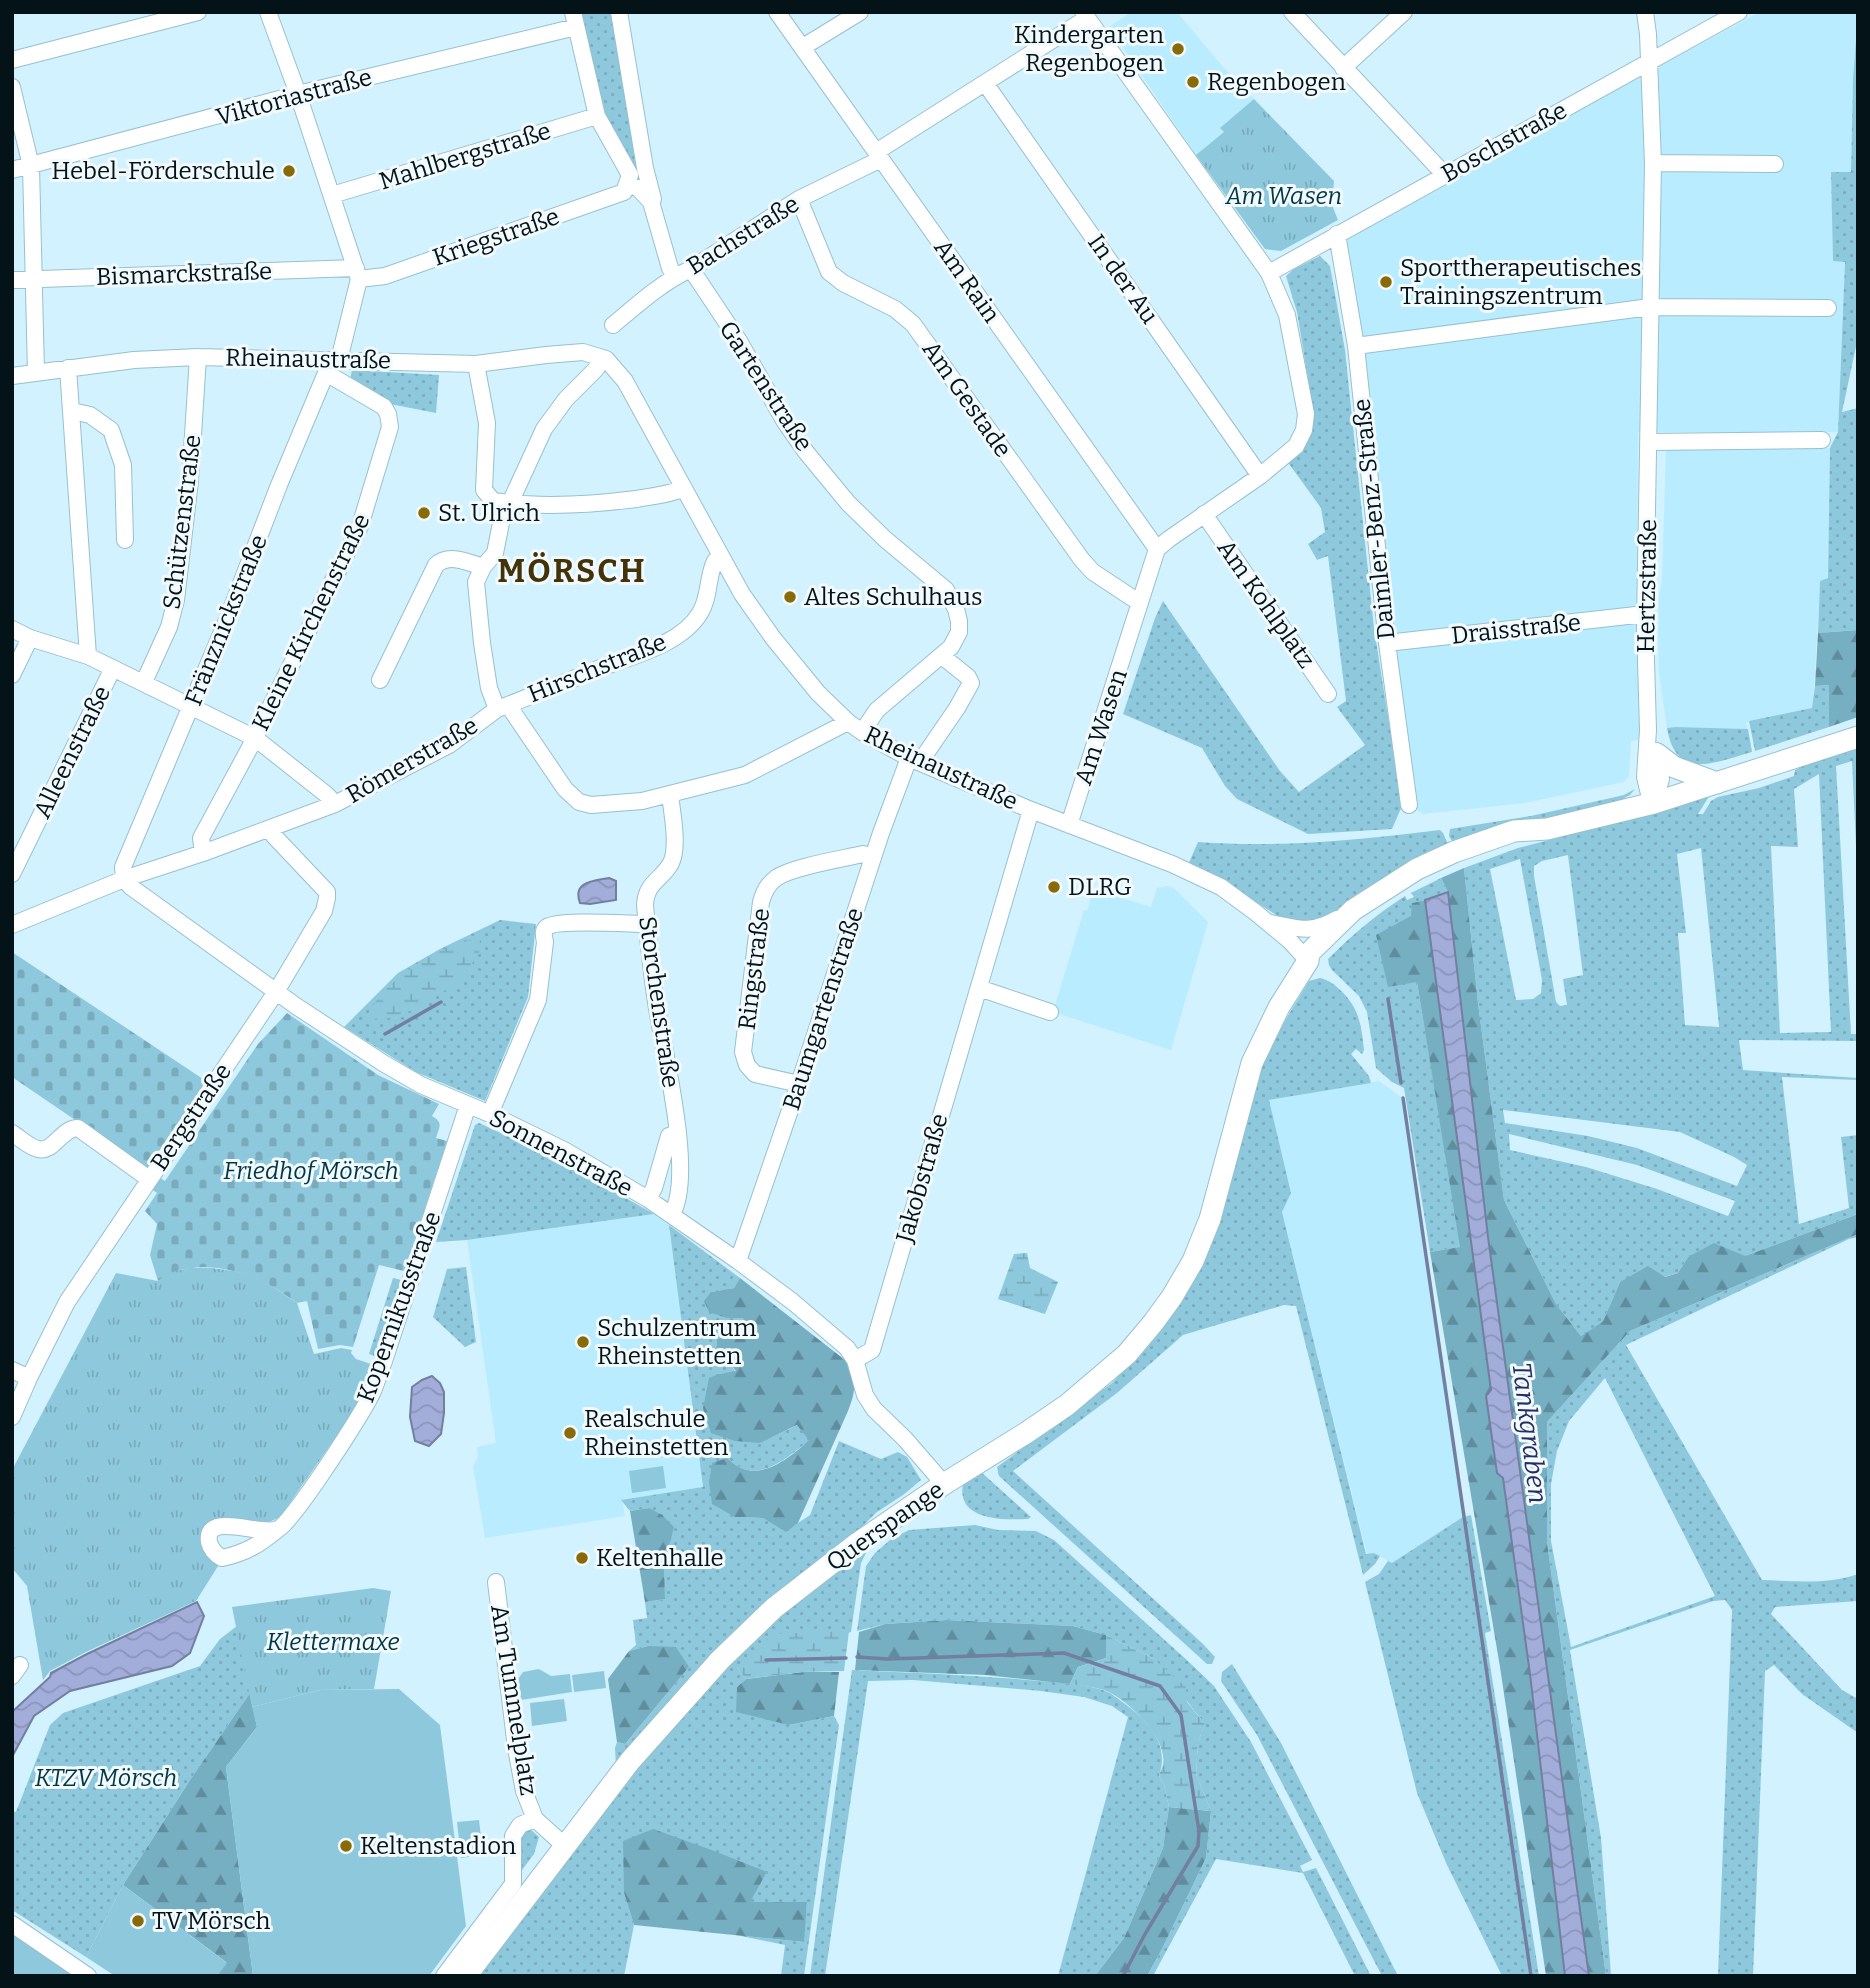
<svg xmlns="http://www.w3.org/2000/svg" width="1870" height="1988" viewBox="0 0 1870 1988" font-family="Bitter,serif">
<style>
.built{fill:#b9ecff}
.grass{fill:url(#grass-dots);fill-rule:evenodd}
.forest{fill:url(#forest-firs)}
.wetland{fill:url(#wetland-marsh)}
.cemetery{fill:url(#cemetery-stones)}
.park{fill:url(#park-tufts)}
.pitch{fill:#8ec8dc}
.water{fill:url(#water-waves);stroke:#737fa0;stroke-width:2}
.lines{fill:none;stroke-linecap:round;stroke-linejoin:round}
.stream{stroke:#737fa0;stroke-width:3.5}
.minor-casing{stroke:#98c0ce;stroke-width:18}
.major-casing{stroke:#98c0ce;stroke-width:23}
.minor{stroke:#fff;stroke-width:16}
.major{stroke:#fff;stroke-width:21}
.poi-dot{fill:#886a06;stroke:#f2fafd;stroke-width:2.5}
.labels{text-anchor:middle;stroke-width:6;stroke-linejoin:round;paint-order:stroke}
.poi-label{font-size:24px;fill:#041318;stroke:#f2fafd;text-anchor:start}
.street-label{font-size:24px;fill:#041318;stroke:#f2fafd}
.park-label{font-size:24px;font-style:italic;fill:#003745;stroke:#f2fafd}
.water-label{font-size:26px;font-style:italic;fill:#262d63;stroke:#f2fafd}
.district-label{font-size:32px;font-weight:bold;letter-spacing:2px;fill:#42330a;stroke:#f2fafd}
</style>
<defs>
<pattern id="grass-dots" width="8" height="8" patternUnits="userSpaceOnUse" patternTransform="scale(1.75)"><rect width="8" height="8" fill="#8ec8dc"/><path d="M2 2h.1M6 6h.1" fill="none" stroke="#79abbc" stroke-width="1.8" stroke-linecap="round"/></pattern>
<pattern id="forest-firs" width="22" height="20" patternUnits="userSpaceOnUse" patternTransform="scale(1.75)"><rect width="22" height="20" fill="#76afc2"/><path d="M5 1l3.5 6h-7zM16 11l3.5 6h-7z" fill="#5f8d9d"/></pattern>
<pattern id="wetland-marsh" width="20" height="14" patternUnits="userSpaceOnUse" patternTransform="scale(1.75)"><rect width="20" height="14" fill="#8ec8dc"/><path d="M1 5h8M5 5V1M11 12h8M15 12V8" fill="none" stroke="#79abbc"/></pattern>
<pattern id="cemetery-stones" width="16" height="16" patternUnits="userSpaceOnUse" patternTransform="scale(1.75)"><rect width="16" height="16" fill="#8ec8dc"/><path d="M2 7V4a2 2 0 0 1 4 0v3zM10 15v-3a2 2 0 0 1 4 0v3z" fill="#79abbc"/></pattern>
<pattern id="park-tufts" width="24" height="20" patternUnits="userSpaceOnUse" patternTransform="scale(1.75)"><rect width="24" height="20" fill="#8ec8dc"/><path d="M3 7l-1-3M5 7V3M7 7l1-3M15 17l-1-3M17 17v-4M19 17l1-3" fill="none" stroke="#79abbc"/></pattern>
<pattern id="water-waves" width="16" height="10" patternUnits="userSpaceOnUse" patternTransform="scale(1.75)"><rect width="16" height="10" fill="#a3adda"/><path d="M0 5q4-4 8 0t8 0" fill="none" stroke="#8b94ba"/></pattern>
</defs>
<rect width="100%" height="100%" fill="#d1f2fe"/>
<path class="built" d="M1131,12H1177L1222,66L1254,99L1221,128L1224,132L1196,155L1109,27Z
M1760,12H1858L1853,79L1851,172L1831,173L1833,261L1845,262L1838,432H1638L1637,606L1640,740L1631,741L1629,776L1624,782L1525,803L1423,814L1415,809L1337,234L1445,175L1680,55Z
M1830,448L1828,578L1820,581L1813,708L1749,721L1746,723L1748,729L1675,727L1667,728L1659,673L1658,638L1659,596L1662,582L1666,449Z
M1167,886L1174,888L1208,922L1171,1050L1053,1012L1084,910L1087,911L1094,889L1151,907L1157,888Z
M1379,1081L1401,1097L1463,1517L1392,1564L1375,1553L1367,1554L1282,1212L1291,1193L1268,1100Z
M654,1214L669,1225L703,1488L622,1500L625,1516L485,1538L473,1466L478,1458L477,1447L496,1443L467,1240Z"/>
<path class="grass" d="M578,12H611L644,180L640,182L607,120Z
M1857,26L1858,337L1842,412L1858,408V630L1818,633L1820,581L1828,578L1830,448L1838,432L1845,262L1833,261L1831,172H1851L1853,79Z
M1320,256L1330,266L1345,350L1374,628L1402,806L1392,829L1308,834L1237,799L1225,786L1202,748L1123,714L1155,618L1163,601L1280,771L1299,792L1365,745L1337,707L1346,701L1328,556L1317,560L1308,544L1325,532L1321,508L1287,461L1301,451L1312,432L1313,409L1297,312L1286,276L1294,269Z
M352,370L439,375L436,413L390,404L350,380Z
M1829,685V727L1755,751L1749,721L1812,708L1815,686Z
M1675,727L1748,729L1752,752C1716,762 1676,782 1667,728Z
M1858,745V888L1852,761L1836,766L1851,1034H1858V1041L1739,1040L1743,1070L1858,1078V1080L1782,1077L1799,1224L1849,1208L1841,1137L1858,1135V1214L1745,1256L1688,1257L1678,1273L1664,1277L1620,1282L1603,1321L1581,1336L1556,1304L1504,1200L1478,1003L1464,868L1518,848L1644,815L1710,795L1698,814H1703L1711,801L1718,797L1759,788L1794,776L1795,770L1824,756ZM1819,774L1831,1032L1780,1033L1771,846L1798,847L1794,789ZM1701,848L1719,1026V1027L1685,1025L1678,933H1686L1677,854ZM1568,855L1583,975L1563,979L1567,1005L1560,1006L1556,1002L1534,876V866L1542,861ZM1520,859L1542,980L1541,993L1533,999L1516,1000L1490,869ZM1503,1110L1680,1132L1734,1157L1747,1165L1737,1186L1637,1148L1588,1136L1505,1123ZM1509,1134L1637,1165L1735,1201L1728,1216L1657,1189L1586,1167L1510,1150Z
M1635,789L1630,795L1617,802L1456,848L1449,836L1450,829L1531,816L1624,795Z
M1440,830L1443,833L1451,851L1328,918L1309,925L1281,918L1227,884L1188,865L1198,842C1278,848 1360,840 1440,830Z
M1441,878L1448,892L1425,900L1412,903L1417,982L1461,1247L1430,1252L1404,1088L1392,1082L1376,1068L1367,1012L1359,996L1332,970L1329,965L1328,959C1352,935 1377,914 1405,896L1407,900L1414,897L1411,893Z
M500,920L536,924L528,997L485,1101L416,1072L344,1027L398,973L440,949Z
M1320,978C1328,980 1333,983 1339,989C1359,1007 1361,1023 1364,1050L1362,1054L1356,1049L1351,1054L1369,1076L1371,1083L1269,1100L1291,1193L1282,1212L1366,1554L1374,1553L1380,1556L1375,1564L1363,1575L1296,1306L1284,1305L1183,1335L1117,1393L1013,1471L1203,1644L1215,1657L1212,1664H1207L999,1476L997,1467L1112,1383L1163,1327L1260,1069L1269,1047L1309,981Z
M479,1123L555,1158L654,1214L467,1240L436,1242L475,1125Z
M669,1225L740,1278L734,1288L711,1292L727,1318L743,1317L745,1327L737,1334L723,1336L717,1348L736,1372L719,1374L759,1443L798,1425L810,1440C791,1454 766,1479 741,1468C736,1466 731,1461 727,1458L735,1517L763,1518L786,1531L810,1515L839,1441L881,1459L898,1452L907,1457L921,1480L903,1495L877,1512L616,1766L615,1748L617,1742L625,1744L689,1667L648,1646L629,1651L636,1645L633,1620L647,1618L645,1602L665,1599L664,1551L670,1543L649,1508L630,1511L621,1500L703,1487Z
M1858,1234V1237L1849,1239L1626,1345L1762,1580C1792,1581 1828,1585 1858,1574V1601L1775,1607L1771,1614L1842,1690L1858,1699V1733L1802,1694L1774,1665L1765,1671L1753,1976H1718L1732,1610L1725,1600L1713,1601L1570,1650L1601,1838L1611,1976H1606L1547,1542V1422L1630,1331ZM1605,1378L1715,1596L1571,1647L1551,1541V1484L1557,1451L1569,1421Z
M466,1267L476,1342L465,1347L433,1317L447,1269Z
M393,1278L401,1280L377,1357L369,1354Z
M981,1472L1031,1517L1028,1519C1004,1520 956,1521 963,1484Z
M1471,1515L1491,1631L1485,1633L1539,1976H1502L1447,1865L1417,1793L1365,1582L1379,1574L1388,1561L1392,1563L1463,1517Z
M975,1525L998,1530L1036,1531L1054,1540L1189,1662L1214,1686L1251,1742L1312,1860L1300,1866L1303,1872L1316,1868L1371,1976H1355L1303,1873L1216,1859L1153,1976H1147L1162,1949L1206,1858L1211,1811L1196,1774L1198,1742L1205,1724L1153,1658L1106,1635L1073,1626L947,1620L885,1624L857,1631L866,1566L875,1553L890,1540L909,1530Z
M875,1543L867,1551L861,1563L851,1632L737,1668L746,1679L737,1687L789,1725L834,1716L839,1725L804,1976H781L785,1945L736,1935L803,1942L807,1902H749L767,1872L624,1893L634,1925L624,1976H473C580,1838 682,1692 818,1582C836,1568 857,1556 875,1543Z
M237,1626L250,1693L192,1777L123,1885L86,1957L12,1910V1811L16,1812L50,1725L63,1713L200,1666L220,1639Z
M1232,1664L1281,1743L1398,1976H1382L1257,1735L1221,1681L1222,1672Z
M852,1670C915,1673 977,1675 1039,1681C1057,1682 1092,1685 1108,1692C1112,1694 1117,1698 1121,1701C1145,1718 1171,1743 1159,1775L1164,1785L1169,1807L1163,1848L1124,1938L1095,1976H1058L1128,1717L1112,1706L1084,1697L1041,1691L913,1680L868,1681L825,1976H810Z
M529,1828L539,1837L534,1854L522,1870L518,1835Z"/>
<path class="forest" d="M1858,630V717L1829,727V685L1815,686L1818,633Z
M1464,868L1478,1003L1504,1200L1556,1304L1581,1336L1603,1321L1620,1282L1648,1266L1665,1277L1678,1273L1688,1257L1714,1243L1745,1256L1858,1214V1234L1630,1331L1547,1422V1542L1606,1976H1589L1488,1237L1448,892L1441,878Z
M1425,900L1491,1390L1486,1396L1497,1473L1503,1478L1530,1674L1565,1976H1546L1500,1667L1430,1252L1460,1247L1417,982L1388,987L1376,935L1411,916L1412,903Z
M740,1278L845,1360C856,1382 857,1388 848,1411L798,1523L786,1532L763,1518L735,1517L712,1504L709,1482L712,1463L727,1458C731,1461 736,1466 741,1468C765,1479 793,1455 809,1440L797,1425L760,1443L735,1441L711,1433L703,1408L709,1378L719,1374L736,1371L717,1348V1339L737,1334L745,1327L743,1318H727L709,1312L704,1301L711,1292L734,1288Z
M649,1508L662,1515L674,1527L670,1543L664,1552L665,1599L645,1602L630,1511Z
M947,1620L1073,1626L1106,1635V1658L1078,1667L1070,1684L985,1675L855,1670L859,1632L885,1624Z
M648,1646L676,1647L689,1667L625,1744L617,1742L608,1679L629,1651Z
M803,1672H839L834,1716L789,1725L736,1712L737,1687L746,1679Z
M250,1693L257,1727L226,1767L253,1976H217L226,1962L123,1885L192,1777Z
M1169,1807L1211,1811L1206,1858L1162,1949L1147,1976H1095L1124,1938L1163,1848Z
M653,1829L709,1849L767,1872L750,1902H807L804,1942L634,1925L624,1893L623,1841Z"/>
<path class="wetland" d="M480,938L479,954L459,981L419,1008L389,1018L372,1020L370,1009C378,999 386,988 396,980C418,960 451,943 480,938Z
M1027,1253L1030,1268L1058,1282L1045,1314L998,1299L1014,1254Z
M849,1631L844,1671L803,1672L746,1679L737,1668L772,1634Z
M1106,1635L1153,1658L1186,1687L1187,1702L1205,1724L1198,1742L1196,1774L1211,1811L1169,1807L1164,1785L1159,1775C1160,1772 1162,1768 1163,1765C1168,1738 1130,1703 1109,1692C1098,1687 1082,1686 1070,1684L1078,1667L1106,1658Z"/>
<path class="cemetery" d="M12,952L206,1081L151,1168L143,1166L12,1077Z
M287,1013L378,1075L439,1104L432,1116C444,1123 439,1127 436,1138L447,1141L404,1271L379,1265L353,1347L340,1345L318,1349L307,1301L297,1303C288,1297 279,1290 269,1285C237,1267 189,1258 158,1281L150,1255L157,1224L145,1211L157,1193L149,1187L156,1175L165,1181L258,1044Z"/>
<path class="park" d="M1254,99L1334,181L1332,205L1338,220L1281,251L1265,249L1196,155L1224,132L1220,128Z
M190,1268H211L234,1271L252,1276L270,1285L297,1303L314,1354L341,1348L352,1350L351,1353L356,1359L377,1366L366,1394L280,1517L267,1523L202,1539C204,1550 207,1561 220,1563L196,1601L86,1652L50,1671L43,1680L27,1586L12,1568V1470L116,1273L158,1281L168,1273Z
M373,1588L391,1591L374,1689L320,1690L252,1707L232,1607Z"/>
<path class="pitch" d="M663,1466L666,1488L632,1493L629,1471Z
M539,1669L551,1676L570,1674L572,1692L521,1700L518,1679L523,1672Z
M604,1671L606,1688L574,1692L572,1675Z
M399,1689L440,1725L466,1926L429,1976H253L226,1767L257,1727L252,1707L320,1690Z
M564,1699L567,1721L532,1726L530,1703Z
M479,1820L483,1855L461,1858L457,1822Z
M123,1885L227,1963L217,1976H115L86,1957Z
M12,1933L78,1976H12Z"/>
<path class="water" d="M609,878L616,881V900L590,904L580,903C572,881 594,881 609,878Z
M1448,892L1488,1237L1589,1976H1565L1530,1674L1503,1478L1497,1473L1486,1396L1491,1390L1425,900Z
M432,1376L440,1383L444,1392V1413L441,1434L429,1446L415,1441L410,1417L412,1387L422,1380Z
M197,1602L204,1616L190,1653L172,1666L70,1691L34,1716L12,1757V1712L50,1677L51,1673L87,1654Z"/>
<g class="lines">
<path class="stream" d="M1388,999L1401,1083
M385,1034L441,1002
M1403,1098L1531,1976
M857,1657L888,1659L1064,1653L1160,1686L1181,1715L1199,1831L1198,1846L1145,1934L1123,1976
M766,1660L846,1658"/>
<defs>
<path id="minor" d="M268,12L298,94L359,279L339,360
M619,12L645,168L653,199L651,202
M777,12L1157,549
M1292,12L1445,175
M1645,12L1648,34L1653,163L1645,625L1648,730L1645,777L1649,794L1654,803
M803,47L860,12
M12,60L198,12
M1343,68L1404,12
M985,83L1260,476
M12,87L31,166L36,373
M876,152L1087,18
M1653,163L1775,164
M12,170L298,94L576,27
M627,184L638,188L651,202L670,268L675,277
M332,195L597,116
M799,199L829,272L843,283L895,309L913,324L1082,560L1093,572L1140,603
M1337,234L1356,346L1387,643L1409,805
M691,269L739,341L785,422L806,452L848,503L885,539L946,590L956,609L959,621V632L951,647L877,710L862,732
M1269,273L1739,12
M359,279L385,276L624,192L630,175L597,116L573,12
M12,280L356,268
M613,325C638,304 662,282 691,269L799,199L881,159
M1356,346L1650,307L1828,308
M328,360L326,373L279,485L227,620L123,867L124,879L131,887L296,1006L383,1063L421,1085L490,1114L564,1150L648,1199L738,1261L793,1302L847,1348L855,1360L865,1395L874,1409L905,1439L944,1484
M476,364L487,423L484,490L493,501C540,508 589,505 636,499C653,496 669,495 684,488
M68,368L88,656
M12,376L134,360L198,357L476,364L546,355L583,352L606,359L625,381L742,594L773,638L818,693L848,722L862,732L909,758L1031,810L1172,864L1221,887L1255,912L1290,941L1308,961
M72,411L90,415L111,430L123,465L125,540
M1649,442L1822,440
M510,503L544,429L566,399L596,369L603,358
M1204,514L1328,694
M12,629L30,638L88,656L255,738L327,795L335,804
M1387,643L1645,614
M12,675L30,638
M380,680L436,565C449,553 467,562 483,567
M144,682L169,627L176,600L190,481L198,357
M508,705C538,693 568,681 598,669C631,656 681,645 700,613C710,597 707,577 715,561L721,558
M497,709L489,688L482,643L476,582L483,567L495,553L505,503
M920,762L957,708L971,683L968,677L942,656
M670,795C672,812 679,847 671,863C662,880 646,882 645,905C648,938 651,970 656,1002C663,1051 695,1174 672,1214
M1654,803L1661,779L1656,751
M1069,825L1157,549L1169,539L1260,476L1296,446L1304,430L1306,414L1287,315L1269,273L1083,12
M203,853L201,838L255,738L360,526L390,427L388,414L384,407L326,373
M12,874L113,668
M1271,923C1300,929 1310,934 1337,919
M12,925L124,879L203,853L335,804L449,745L497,709L508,705L565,789L579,802L591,805L642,801L745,775L848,722
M979,988L1050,1012
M799,1084L755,1074L747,1065L743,1052L761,902C764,892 767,885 776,878C791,867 842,859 863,854L873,856
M490,1114L538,1000L545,942C544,936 542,931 547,927C558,919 630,924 647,924
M12,1133C20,1138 29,1147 38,1149C54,1153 61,1128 78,1128L149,1179
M648,1199L654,1188L669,1136L677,1133
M738,1261L799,1084L881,833L909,758
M855,1360L872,1350L1031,810
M12,1370L29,1378
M12,1417L29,1378L67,1302L276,992L324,911L327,898V892L274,836L270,829
M278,1529C260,1544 246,1553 222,1558C215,1554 211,1550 209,1542C204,1510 262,1537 278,1529C293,1522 364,1411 373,1391C377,1381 380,1371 384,1361L468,1105
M496,1582L516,1748L524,1791L535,1819L564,1845
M12,1676L20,1665
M12,1924L88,1976
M444,1976L513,1884V1836L520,1825L535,1819"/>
<path id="major" d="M1657,754L1674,767L1717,783
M466,1976L630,1761L720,1660L774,1608L855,1545L944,1484L1026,1433L1067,1405L1127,1354L1153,1323L1172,1297L1193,1261L1210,1219L1252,1063L1279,1007L1308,961L1309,953L1353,910L1417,869L1454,852L1514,831L1547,829L1654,803L1858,737"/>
</defs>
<use href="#minor" class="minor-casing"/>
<use href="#major" class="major-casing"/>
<use href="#minor" class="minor"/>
<use href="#major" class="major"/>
</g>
<g class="poi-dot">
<circle cx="1178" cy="49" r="7"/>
<circle cx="1193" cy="82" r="7"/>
<circle cx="289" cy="171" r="7"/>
<circle cx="1386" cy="282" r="7"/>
<circle cx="424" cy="513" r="7"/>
<circle cx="790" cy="597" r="7"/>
<circle cx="1054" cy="887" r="7"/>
<circle cx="583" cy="1342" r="7"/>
<circle cx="570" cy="1433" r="7"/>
<circle cx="582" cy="1558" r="7"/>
<circle cx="346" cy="1846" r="7"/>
<circle cx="138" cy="1921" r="7"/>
</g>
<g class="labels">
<g class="poi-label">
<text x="1164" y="43" text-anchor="end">Kindergarten<tspan x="1164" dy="28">Regenbogen</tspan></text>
<text x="1207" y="90">Regenbogen</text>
<text x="275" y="179" text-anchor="end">Hebel-Förderschule</text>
<text x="1400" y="276">Sporttherapeutisches<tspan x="1400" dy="28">Trainingszentrum</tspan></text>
<text x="438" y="521">St. Ulrich</text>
<text x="804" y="605">Altes Schulhaus</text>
<text x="1068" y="895">DLRG</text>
<text x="597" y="1336">Schulzentrum<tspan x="597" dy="28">Rheinstetten</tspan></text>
<text x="584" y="1427">Realschule<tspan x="584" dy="28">Rheinstetten</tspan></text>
<text x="596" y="1566">Keltenhalle</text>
<text x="360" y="1854">Keltenstadion</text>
<text x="152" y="1929">TV Mörsch</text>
</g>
<g class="street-label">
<text transform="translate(294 97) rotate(-15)" y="8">Viktoriastraße</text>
<text transform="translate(1504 142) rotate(-29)" y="8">Boschstraße</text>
<text transform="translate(465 156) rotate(-17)" y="8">Mahlbergstraße</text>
<text transform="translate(743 235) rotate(-32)" y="8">Bachstraße</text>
<text transform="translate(496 237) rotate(-19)" y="8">Kriegstraße</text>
<text transform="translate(184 274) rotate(-2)" y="8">Bismarckstraße</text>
<text transform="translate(1123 279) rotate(55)" y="8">In der Au</text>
<text transform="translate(967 281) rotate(55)" y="8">Am Rain</text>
<text transform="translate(308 359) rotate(1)" y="8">Rheinaustraße</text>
<text transform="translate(766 386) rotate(57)" y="8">Gartenstraße</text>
<text transform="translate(967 399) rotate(55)" y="8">Am Gestade</text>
<text transform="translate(1374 519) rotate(-96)" y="8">Daimler-Benz-Straße</text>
<text transform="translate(182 522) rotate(-83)" y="8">Schützenstraße</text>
<text transform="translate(1647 586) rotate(-89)" y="8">Hertzstraße</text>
<text transform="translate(1266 604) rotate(55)" y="8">Am Kohlplatz</text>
<text transform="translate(226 620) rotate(-68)" y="8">Fränznickstraße</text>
<text transform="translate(311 622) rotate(-64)" y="8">Kleine Kirchenstraße</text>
<text transform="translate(1516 629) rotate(-6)" y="8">Draisstraße</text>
<text transform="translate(597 668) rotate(-22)" y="8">Hirschstraße</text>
<text transform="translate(1101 727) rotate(-72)" y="8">Am Wasen</text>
<text transform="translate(72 752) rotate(-64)" y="8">Alleenstraße</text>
<text transform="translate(412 760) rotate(-30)" y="8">Römerstraße</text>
<text transform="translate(941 768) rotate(25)" y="8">Rheinaustraße</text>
<text transform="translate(754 969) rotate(-83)" y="8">Ringstraße</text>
<text transform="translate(659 1002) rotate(82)" y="8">Storchenstraße</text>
<text transform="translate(823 1009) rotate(-72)" y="8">Baumgartenstraße</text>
<text transform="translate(191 1117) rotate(-56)" y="8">Bergstraße</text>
<text transform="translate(561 1153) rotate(28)" y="8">Sonnenstraße</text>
<text transform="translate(922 1178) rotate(-74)" y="8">Jakobstraße</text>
<text transform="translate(399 1307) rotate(-70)" y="8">Kopernikusstraße</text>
<text transform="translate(885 1526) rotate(-35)" y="8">Querspange</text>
<text transform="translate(514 1700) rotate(81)" y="8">Am Tummelplatz</text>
</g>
<g class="park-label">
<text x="1284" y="204">Am Wasen</text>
<text x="311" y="1179">Friedhof Mörsch</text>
<text x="333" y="1650">Klettermaxe</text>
<text x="106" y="1786">KTZV Mörsch</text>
</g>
<g class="water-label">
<text transform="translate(1530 1433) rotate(83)" y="9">Tankgraben</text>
</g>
<g class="district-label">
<text x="572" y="582">MÖRSCH</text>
</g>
</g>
<rect width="1870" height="1988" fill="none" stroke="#041318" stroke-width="28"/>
</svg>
